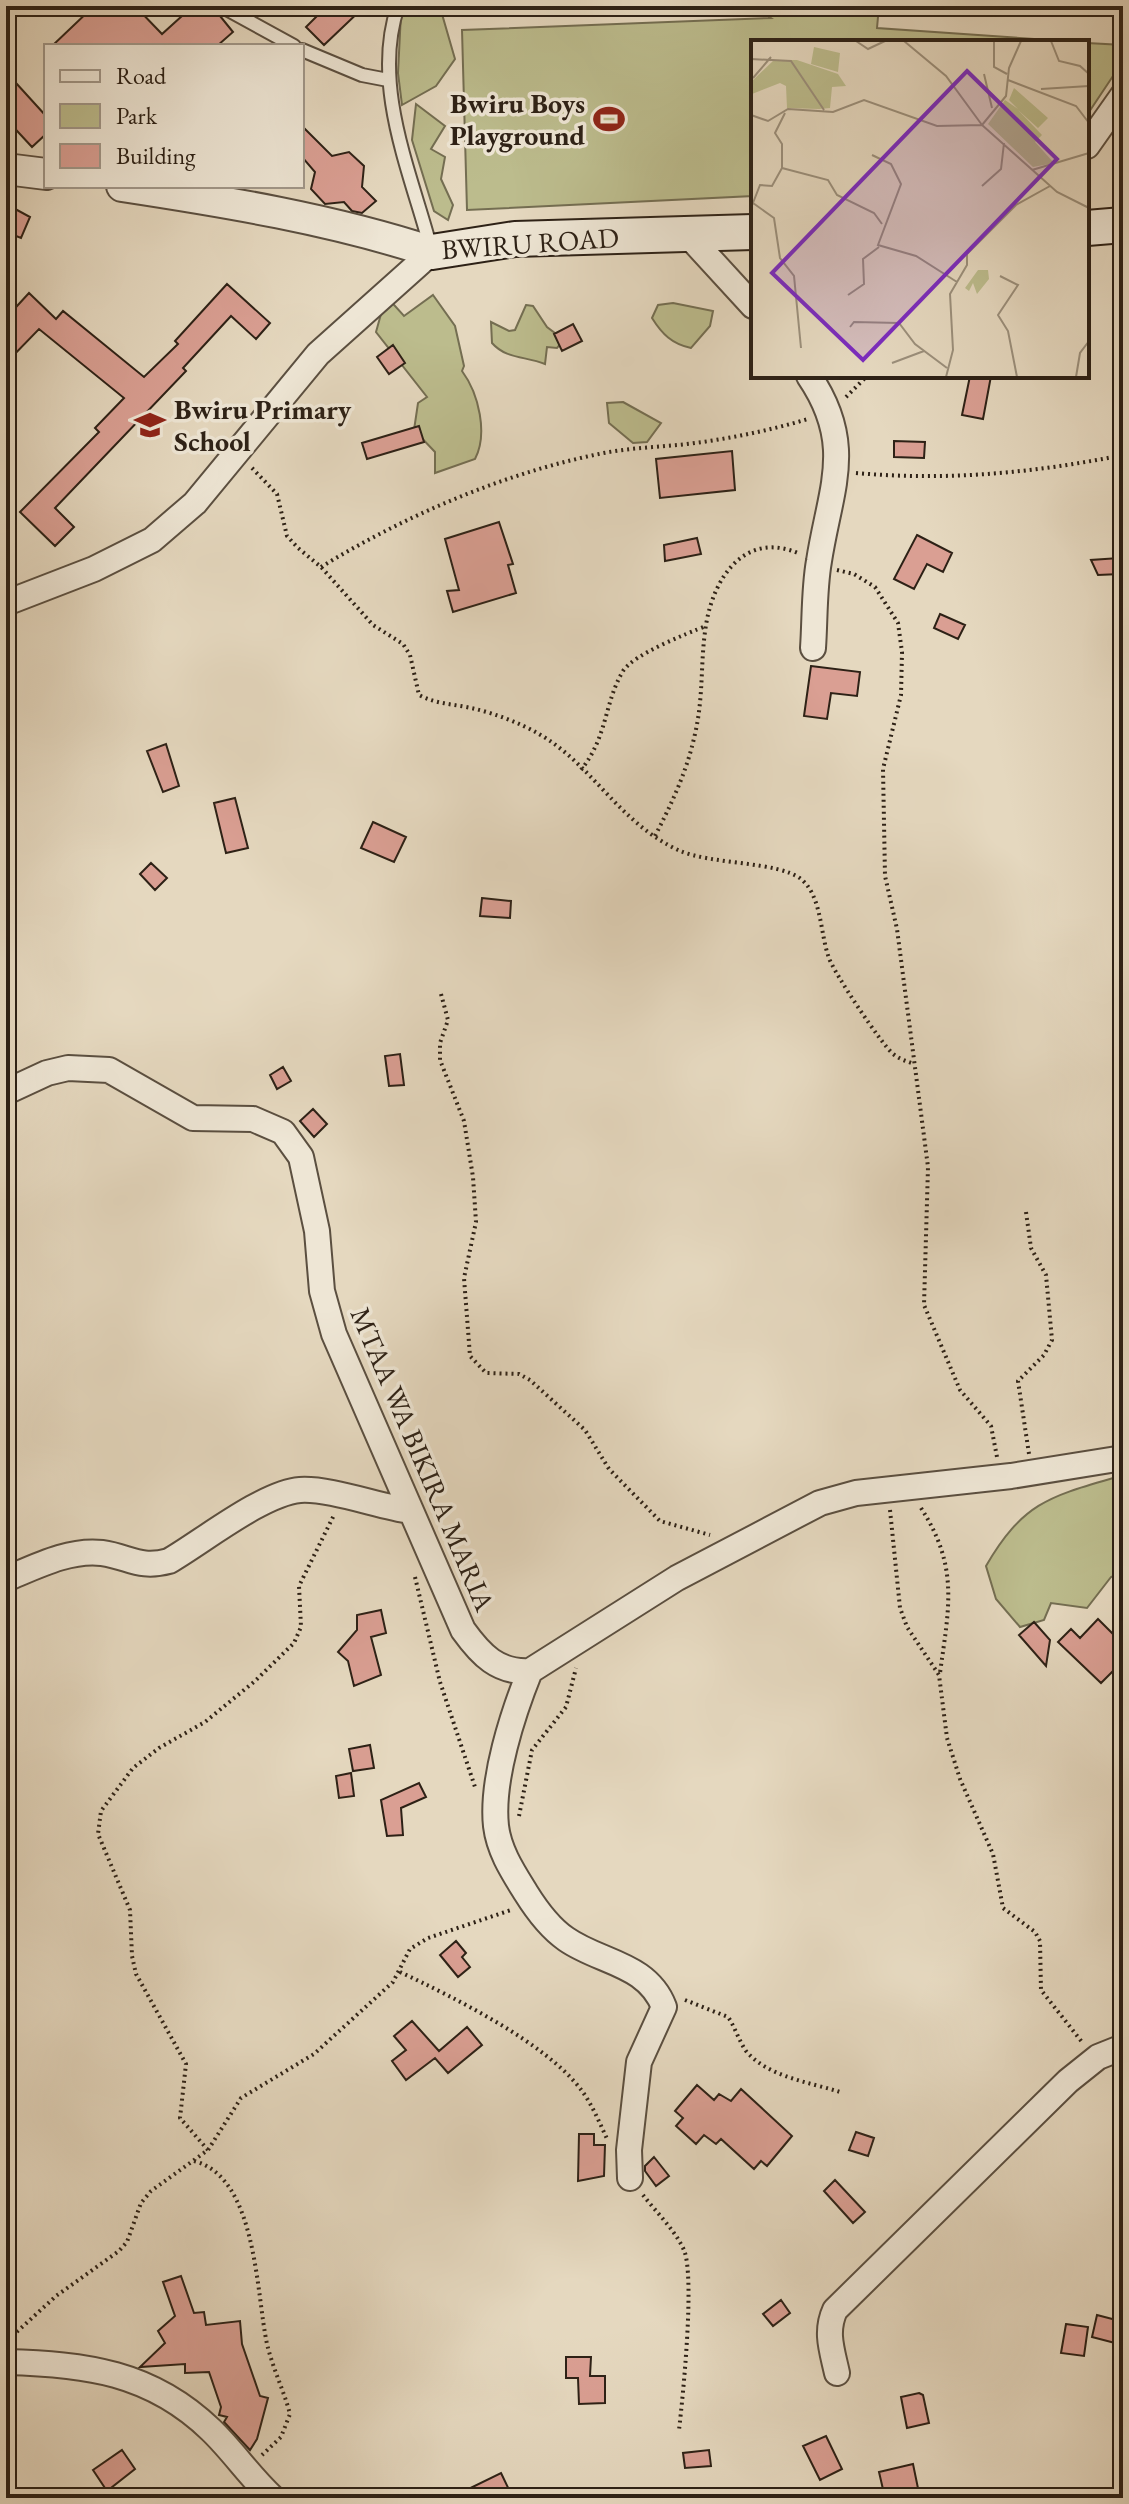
<svg xmlns="http://www.w3.org/2000/svg" width="1129" height="2504" viewBox="0 0 1129 2504" font-family="'EB Garamond',serif">
<style>
.green{fill:#bcbc8d;stroke:#746e52;stroke-width:2}
.building{fill:#da9f93;stroke:#2d2116;stroke-width:2}
.lines{fill:none;stroke-linecap:round;stroke-linejoin:round}
.service-casing{stroke:#5b4f40;stroke-width:16}
.minor-casing{stroke:#5b4f40;stroke-width:28}
.tertiary-casing{stroke:#5b4f40;stroke-width:34}
.secondary-casing{stroke:#2d2116;stroke-width:38}
.path{stroke:#2d2116;stroke-width:4;stroke-dasharray:2 4;stroke-linecap:butt}
.service{stroke:#eee6d5;stroke-width:12}
.minor{stroke:#eee6d5;stroke-width:24}
.tertiary{stroke:#eee6d5;stroke-width:30}
.secondary{stroke:#eee6d5;stroke-width:34}
.labels{text-anchor:middle;stroke-width:7;stroke-linejoin:round;paint-order:stroke}
.poi-label{font-size:28px;font-weight:bold;fill:#2d2116;stroke:#eee6d5;text-anchor:end}
.street-label{font-size:28px;fill:#2d2116;stroke:#eee6d5}
.inset-road{fill:none;stroke:#9b8f7b;stroke-width:2}
.view{fill:#7b2cbf;fill-opacity:0.15;stroke:#7b2cbf;stroke-width:4}
.inset-edge{fill:none;stroke:#2d2116;stroke-width:4}
</style>
<rect width="100%" height="100%" fill="#e5d8bf"/>
<filter id="stains"><feTurbulence type="fractalNoise" baseFrequency=".0025" numOctaves="4"/><feColorMatrix values="0 0 0 0 .2 0 0 0 0 .09 0 0 0 0 .02 0 0 0 .5 -.17"/></filter>
<radialGradient id="worn" r=".72"><stop offset=".6" stop-color="#630" stop-opacity="0"/><stop offset="1" stop-color="#630" stop-opacity=".3"/></radialGradient>
<path class="green" d="M408,6H463L442,14L455,59L436,86L402,105L398,73L401,13Z
M754,6H879L877,28L1078,42H753V196L467,210L462,30L771,18Z
M1087,43L1123,45V61L1087,115Z
M416,104L445,126L431,149L445,157L441,179L453,205L448,220L434,211L412,140Z
M433,295L455,326L464,366L462,371C479,394 488,434 475,459L435,473V452L414,430L418,403L427,397L376,332L386,296L404,316Z
M673,303L713,311L710,326L691,348C672,344 662,334 652,318L658,305Z
M526,305L533,306L547,327L564,340L557,348L547,347L545,364C525,356 506,359 492,343L491,322L509,331L515,330Z
M623,402L661,423L647,442L633,443L609,423L607,403Z
M1117,1477L1123,1481V1572L1111,1577L1087,1608L1051,1603L1044,1620L1020,1627L996,1599L986,1566C1023,1502 1051,1496 1117,1477Z"/>
<path class="building" d="M94,6H135L162,34L193,6H212L233,32L217,46H52Z
M327,6H365L324,45L306,27Z
M16,83L46,116V134L32,147L6,119V93Z
M302,126L332,156L349,152L364,166L362,187L376,201L362,213L352,211L344,202L325,204L311,189L315,172L302,157Z
M6,204L30,217L21,238L6,232Z
M227,284L270,323L256,339L231,316L183,368L186,371L55,508L74,527L55,546L20,512L99,432L95,428L124,398L39,329L6,363V318L29,293L56,319L63,311L144,377L178,344L175,341Z
M573,324L582,341L562,351L554,334Z
M393,345L405,363L389,374L377,357Z
M970,376H991L983,419L962,415Z
M419,426L424,442L367,459L362,443Z
M894,441L925,442L924,458L894,457Z
M732,451L735,490L660,498L656,459Z
M499,522L513,564L508,565L516,593L453,612L447,591L459,590L445,539Z
M917,535L952,553L943,572L927,564L914,589L894,579Z
M697,538L701,554L665,561L664,545Z
M1119,558L1120,574L1098,575L1091,560Z
M940,614L965,625L958,639L934,628Z
M811,666L860,672L857,696L831,693L827,719L804,716Z
M166,744L179,786L163,792L147,751Z
M235,798L248,848L226,853L214,803Z
M373,822L406,837L394,862L361,848Z
M151,863L167,878L155,890L140,874Z
M482,898L511,901L510,918L480,916Z
M400,1054L404,1085L389,1086L385,1056Z
M283,1067L291,1081L277,1089L270,1075Z
M313,1109L327,1124L314,1137L300,1121Z
M381,1610L386,1633L371,1637L381,1675L354,1686L348,1661L338,1652L357,1630V1615Z
M1098,1619L1113,1634L1123,1624V1661L1101,1683L1058,1642L1071,1629L1080,1638Z
M1034,1622L1050,1640L1046,1666L1019,1635Z
M370,1745L374,1768L353,1771L349,1749Z
M351,1773L354,1796L339,1798L336,1776Z
M419,1783L426,1797L401,1808L403,1835L387,1836L381,1800Z
M456,1941L466,1953L462,1957L470,1967L458,1977L440,1955Z
M412,2021L439,2051L467,2027L482,2045L448,2073L435,2058L406,2080L392,2061L406,2050L394,2036Z
M697,2085L714,2100L719,2094L731,2101L741,2089L792,2136L767,2166L761,2161L754,2169L721,2139L716,2144L704,2135L696,2144L676,2126L683,2118L675,2111Z
M856,2132L874,2138L868,2156L849,2150Z
M579,2134H594V2145H605L604,2176L578,2181Z
M654,2157L669,2176L656,2186L645,2171V2166Z
M835,2180L865,2212L853,2223L824,2191Z
M181,2276L194,2313L204,2312L206,2325L240,2321L242,2344L260,2396L268,2398L257,2439L250,2450L224,2422L227,2417L219,2415L221,2407L209,2372L185,2373V2364L140,2367L165,2343L158,2331L175,2316L163,2282Z
M781,2300L790,2313L773,2326L763,2314Z
M1097,2315L1120,2321L1115,2343L1092,2337Z
M1066,2324L1088,2327L1084,2356L1061,2353Z
M566,2357H591L590,2376H605V2403L579,2404L578,2378H566Z
M919,2393L923,2395L929,2423L907,2428L901,2397Z
M826,2436L842,2469L820,2480L803,2446Z
M122,2450L135,2469L107,2491L93,2470Z
M709,2450L711,2466L685,2468L683,2453Z
M913,2464L920,2498H885L879,2472Z
M501,2473L513,2498H450Z"/>
<g class="lines">
<defs>
<path id="service" d="M221,6L294,46
M398,6C371,85 411,173 431,249
M302,50L362,75L388,80"/>
<path id="minor" d="M1087,146L1123,95
M687,234L753,306
M809,376C856,445 830,489 819,561C814,589 815,619 813,648
M6,603L94,569L152,540L195,503L318,354L432,252
M6,1092L47,1073L68,1068L109,1070L193,1118L253,1119L283,1132L301,1157L317,1231L322,1291L334,1334L463,1630C481,1655 498,1673 530,1671L677,1578L820,1503L856,1493L1011,1476L1123,1458
M6,1579C35,1567 69,1549 102,1553C130,1557 139,1569 169,1561C202,1542 263,1493 300,1490C329,1488 378,1506 410,1511
M530,1671C513,1713 491,1780 496,1826C499,1851 513,1872 526,1893C536,1909 550,1928 566,1939C600,1963 647,1963 664,2007L639,2062L629,2150L630,2178
M6,2362C85,2364 151,2372 211,2430C233,2451 250,2477 273,2498
M837,2373C832,2350 825,2332 835,2310L1068,2081L1098,2057L1123,2047"/>
<path id="tertiary" d="M6,169L46,174
M122,186C227,202 331,219 432,252"/>
<path id="secondary" d="M1087,228L1123,225
M432,252L515,239L753,232"/>
</defs>
<use href="#service" class="service-casing"/>
<use href="#minor" class="minor-casing"/>
<use href="#tertiary" class="tertiary-casing"/>
<use href="#secondary" class="secondary-casing"/>
<path class="path" d="M846,397L867,376
M252,468L277,494L287,536L298,548L321,567L373,625L403,644L410,655L419,695C436,704 453,704 471,708C494,713 520,723 539,734C592,764 618,822 678,850C711,865 778,861 801,879C822,896 820,934 829,958C834,973 881,1043 892,1053C899,1059 906,1061 914,1064
M856,473C947,481 1034,473 1123,455
M321,567C408,514 509,471 609,452C638,447 666,447 695,443C733,438 771,430 808,419
M837,570L854,574L875,587L898,623L902,652L901,695L883,769L885,876L897,929L928,1167L924,1305L960,1390L991,1426L997,1457
M581,770C608,736 604,703 623,671C634,654 686,634 706,626
M655,836C672,803 687,771 695,734C704,695 700,662 706,625C714,575 747,530 800,554
M441,994L448,1020L440,1043V1060L464,1121L473,1177L476,1222L464,1278L470,1356L486,1373L519,1374L530,1380L585,1430L609,1469L660,1521L710,1535
M1026,1212L1031,1248L1046,1275L1052,1340L1044,1355L1018,1381L1029,1454
M921,1508C959,1567 949,1607 940,1673
M890,1510L900,1608L907,1627L939,1675L947,1738L960,1779L993,1854L1003,1908L1035,1932L1040,1941L1041,1990L1082,2042
M415,1577L440,1682L475,1787
M519,1816L532,1750L566,1707L576,1668
M400,1972C453,1997 547,2043 582,2091C593,2106 600,2124 608,2141
M685,2000L728,2017C735,2027 739,2041 746,2051C768,2077 809,2082 840,2092
M208,2150L180,2118L186,2064L136,1974L132,1956L130,1910L98,1834L101,1811L133,1768L159,1748L205,1722L255,1681L294,1643L301,1627L299,1586L334,1515
M194,2161C257,2177 256,2293 267,2344C273,2369 284,2391 290,2414L281,2437L262,2455
M643,2195C656,2212 675,2230 684,2250C695,2277 683,2396 679,2430
M8,2340L56,2296L119,2251L127,2242L141,2203L151,2191L208,2150L241,2098L314,2054L393,1982L410,1949L428,1938L511,1910"/>
<use href="#service" class="service"/>
<use href="#minor" class="minor"/>
<use href="#tertiary" class="tertiary"/>
<use href="#secondary" class="secondary"/>
</g>
<defs>
<symbol id="stadium-bare" viewBox="-9 -9 18 18"><path d="M0-5a6.5 5 0 1 0 0 10a6.5 5 0 1 0 0-10ZM-3.5-1.8h7v3.6h-7Z" fill="#8f2418" stroke="#eee6d5" stroke-width="2.5" paint-order="stroke"/></symbol>
<symbol id="school-bare" viewBox="-9 -9 18 18"><path d="M0-5L7-2L0 1L-7-2ZM-4 1L0 2.5L4 1V4Q0 6-4 4Z" fill="#8f2418" stroke="#eee6d5" stroke-width="2.5" paint-order="stroke"/></symbol>
</defs>
<g fill-rule="evenodd">
<use href="#stadium-bare" x="587" y="97" width="44" height="44"/>
<use href="#school-bare" x="128" y="403" width="44" height="44"/>
</g>
<g class="labels">
<g class="poi-label">
<text x="585" y="113">Bwiru Boys<tspan x="585" dy="32">Playground</tspan></text>
<text x="174" y="419" text-anchor="start">Bwiru Primary<tspan x="174" dy="32">School</tspan></text>
</g>
<g class="street-label">
<text transform="translate(530 243) rotate(-4)" y="10">BWIRU ROAD</text>
<text transform="translate(423 1459) rotate(67)" y="10">MTAA WA BIKIRA MARIA</text>
</g>
</g>
<g transform="translate(751 40)">
<rect width="338" height="338" fill="#e5d8bf"/>
<path d="M63,7L89,13L87,32L60,24ZM23,20H46L87,34L95,46L81,47L79,68L68,69L36,68L35,46L29,43L1,54L0,42ZM263,48L297,78L287,88L267,70L291,95L284,102L303,123L282,127L237,84L254,60L267,69L258,60ZM227,230H237L238,239L226,254L222,243L218,251L214,248Z" fill="#bcbc8d"/>
<path class="inset-road" d="M105,1L117,9L134,1M153,1L195,36L231,85M243,1V27L256,34M300,1L308,21L329,26L338,34M0,19L40,21L73,70M233,34L241,68M2,38L20,17M257,40L325,66L338,83M290,49L338,46M0,75L17,81L37,69L82,72L113,60L186,86L231,85M231,85L255,56L258,28L270,1M231,85L306,152L338,168M121,115L140,124L150,144L127,205L165,216L206,242M31,128L77,140L86,155L123,173L131,184M281,130L338,113M231,146L250,129L253,103M2,163L23,178L29,218L43,236L50,308M0,168L9,145L21,146L31,128V104L24,93L34,73M249,236L267,245L247,275L257,291L266,337M97,255L113,244L112,219L128,207M99,287L103,282L148,283L164,304L196,328M141,323L173,311M195,337L202,310L199,254L216,225V214L265,165L299,146M325,337L329,313L338,301"/>
<path class="view" d="M216,31L306,119L112,320L21,233Z"/>
<rect width="338" height="338" class="inset-edge"/>
</g>
<rect width="1129" height="2504" fill="none" stroke="#e5d8bf" stroke-width="32"/>
<rect x="8" y="8" width="1113" height="2488" fill="none" stroke="#2d2116" stroke-width="4"/>
<rect x="16" y="16" width="1097" height="2472" fill="none" stroke="#2d2116" stroke-width="2"/>
<rect x="44" y="44" width="260" height="144" fill="#eee6d5" stroke="#a19789" stroke-width="2"/>
<rect x="60" y="70" width="40" height="12" fill="#eee6d5" stroke="#a19789" stroke-width="2"/>
<text x="116" y="84" font-size="24" fill="#2d2116">Road</text>
<rect x="60" y="104" width="40" height="24" fill="#bcbc8d" stroke="#a19789" stroke-width="2"/>
<text x="116" y="124" font-size="24" fill="#2d2116">Park</text>
<rect x="60" y="144" width="40" height="24" fill="#da9f93" stroke="#a19789" stroke-width="2"/>
<text x="116" y="164" font-size="24" fill="#2d2116">Building</text>
<rect width="100%" height="100%" filter="url(#stains)"/>
<rect width="100%" height="100%" fill="url(#worn)"/>
</svg>
